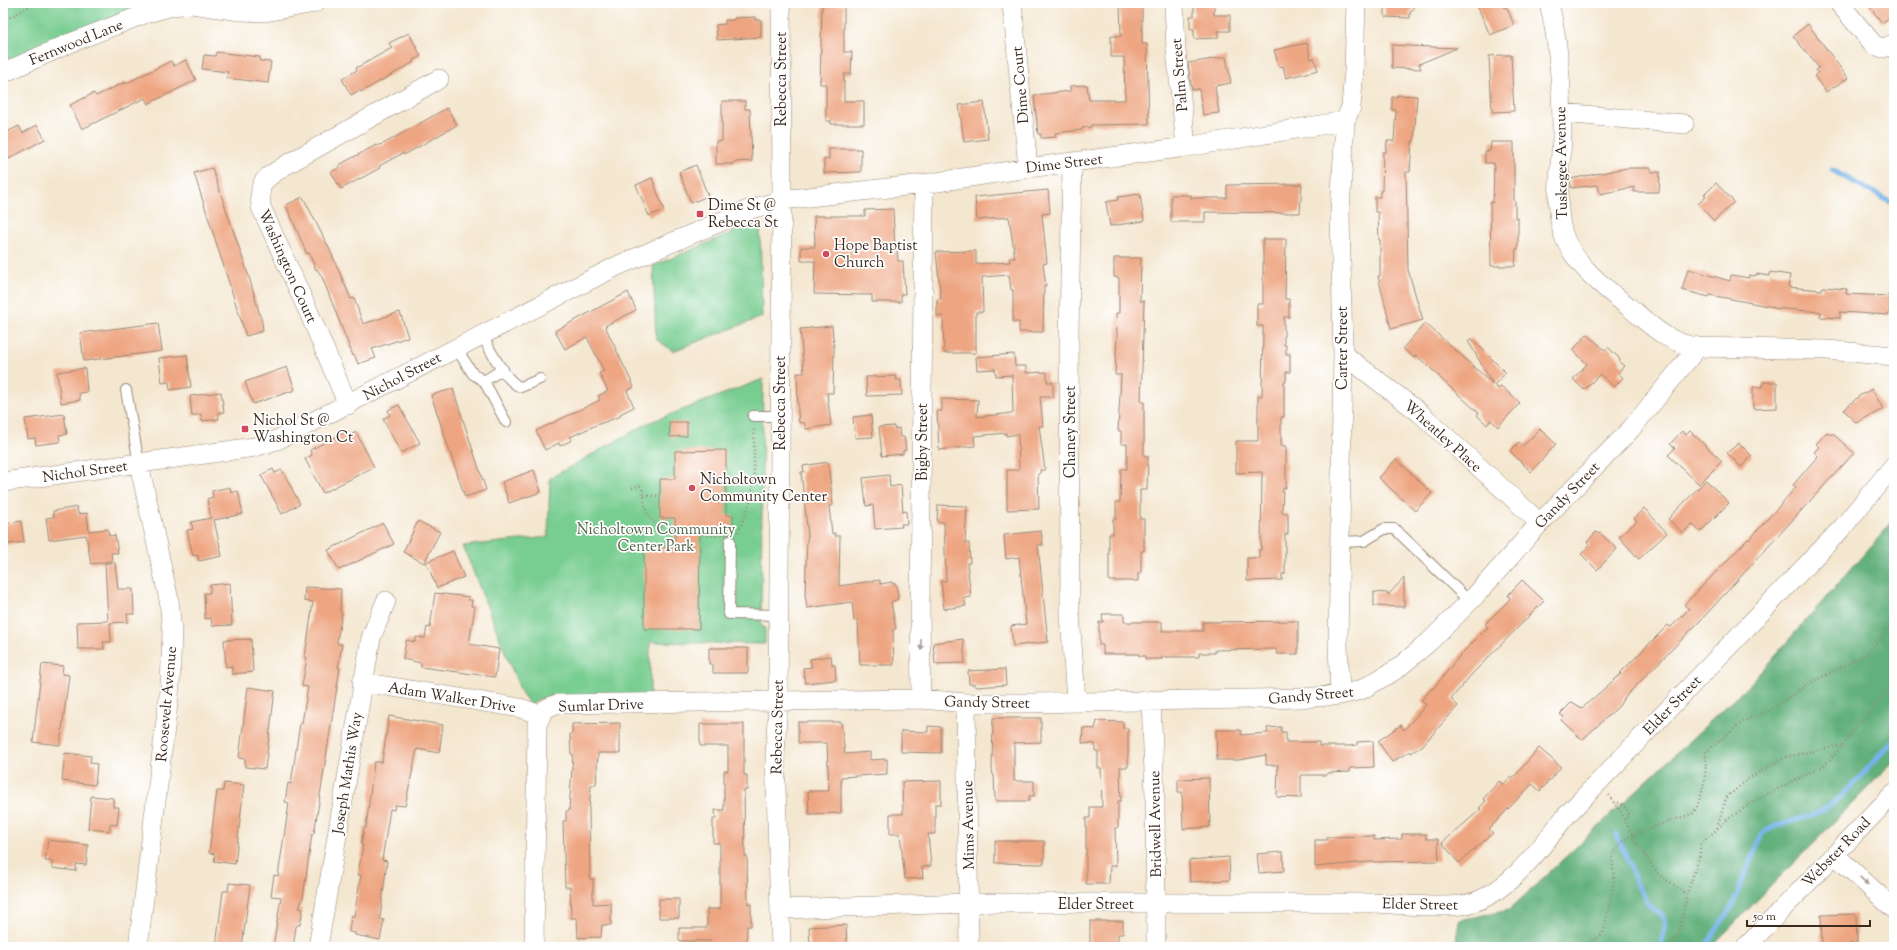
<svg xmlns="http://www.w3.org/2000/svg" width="1897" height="950" viewBox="0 0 1897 950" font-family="'Sorts Mill Goudy',serif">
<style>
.green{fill:#78cd91;stroke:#5a7c58}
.forest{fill:#62b07b;stroke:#4e6d4c}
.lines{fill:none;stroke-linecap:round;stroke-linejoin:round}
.stream{stroke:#76b3e8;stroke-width:5}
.building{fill:#eea682}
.service-casing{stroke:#988877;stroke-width:12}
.minor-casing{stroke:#988877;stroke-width:20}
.path{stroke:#988877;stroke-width:2.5;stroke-dasharray:1 3;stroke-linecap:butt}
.service{stroke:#fff;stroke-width:10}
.minor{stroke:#fff;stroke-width:19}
.oneway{fill:#a79f9a}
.poi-dot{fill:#d1495b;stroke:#fff;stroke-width:1.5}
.labels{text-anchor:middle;stroke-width:3.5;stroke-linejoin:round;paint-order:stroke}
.street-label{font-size:15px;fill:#3b2a1e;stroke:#fff}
.poi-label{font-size:15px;fill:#3b2a1e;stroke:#fff;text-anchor:start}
.park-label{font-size:15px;fill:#506346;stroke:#fff}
</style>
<rect width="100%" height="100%" fill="#fff"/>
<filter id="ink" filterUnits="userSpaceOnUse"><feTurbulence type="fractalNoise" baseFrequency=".025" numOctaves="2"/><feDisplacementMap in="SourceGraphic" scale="8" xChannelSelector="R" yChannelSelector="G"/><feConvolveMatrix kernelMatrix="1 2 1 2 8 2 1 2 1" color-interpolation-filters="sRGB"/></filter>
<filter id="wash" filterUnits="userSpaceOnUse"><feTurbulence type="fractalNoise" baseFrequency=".012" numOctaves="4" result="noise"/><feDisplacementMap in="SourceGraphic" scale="16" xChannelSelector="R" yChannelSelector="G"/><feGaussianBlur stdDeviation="0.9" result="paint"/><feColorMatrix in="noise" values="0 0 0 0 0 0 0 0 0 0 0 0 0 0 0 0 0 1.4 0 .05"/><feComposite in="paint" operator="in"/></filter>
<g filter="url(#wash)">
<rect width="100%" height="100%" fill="#f4e7d0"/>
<path class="green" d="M3,3H168L3,66Z
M760,221L762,317L673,351L656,339L653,266Z
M763,379L761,627H765V644L650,642V696L548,697L538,699L530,705L521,692L463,546L548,537L550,478L648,423Z"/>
<path class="forest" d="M1894,520V761L1711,947H1455L1459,920L1509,910L1750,684Z"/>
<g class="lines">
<path class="stream" d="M1832,170L1894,204
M1616,834L1631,867L1636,884L1649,904L1665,920L1666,925L1661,941V947
M1705,947L1732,906L1762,834L1771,828L1818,813L1832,804L1847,791L1894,740"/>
</g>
<g id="blocks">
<path class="building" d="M1120,3H1142V44H1147L1149,124L1091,125V127L1082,128V130L1055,133L1056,137L1041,138V134H1038L1034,95L1071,91L1070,86L1087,85L1089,100H1125L1124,57H1111V36H1121Z
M1194,3H1214V15H1230V31H1218V38L1194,39V29H1190V16H1194Z
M1385,3H1419L1410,12V18L1385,17Z
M1476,3H1502L1504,8L1506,7L1508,10L1514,25L1490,35Z
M1867,3H1894V14L1882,23Z
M822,5H844V52H852L851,74H844V101H864V124H831V121H826V84H820Z
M755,17V20H761V37L717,40L716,25L725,24V20H734V18Z
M1808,24L1848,78L1826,92L1814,76L1818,73L1816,70L1819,68L1793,36Z
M409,33L421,56L413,60L414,62L361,92L360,90L351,95L342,79L357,70L356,68L392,48L389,43Z
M1307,43L1311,59L1314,58L1318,70L1286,78L1283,66L1279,67L1274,50Z
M1392,45L1408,46L1457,48L1419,64L1421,69L1392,68Z
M216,52L260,57V61L271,62L268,83L227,78L228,72L202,69L204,55L215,56Z
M1503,55H1511L1514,111L1492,112L1489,56Z
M1226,57L1231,83L1215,86L1219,113L1203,115L1199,89L1192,90L1188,63Z
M186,60L196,80L148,104L145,98L82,129L70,105L94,93L96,96L125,82V84L171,61L174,66Z
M1397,95L1417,96L1414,141H1412L1410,172H1406L1408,270L1423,320L1391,329L1378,276H1380V240H1379L1378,212H1375V197H1380V191H1382L1383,152H1386L1387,141H1394L1396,110H1392V97H1397Z
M722,101H745V109H750L752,161L734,162V164H716V141H722Z
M984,102L988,139L964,142L959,105Z
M447,108L457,125L404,155L403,153L379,166L380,168L341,189L331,172L340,167L339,165L376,145V146L385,143Z
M37,125L45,139L3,162V134L19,126L23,133Z
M1491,142H1514V201H1515V218H1518V249H1516L1515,266H1491L1490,202L1493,203L1494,163H1485V151H1490Z
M829,149H861V172L824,173V159H829Z
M696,165L708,196L691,203L679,172Z
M212,168L250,280L262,322L263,331L246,336L194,173Z
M1627,168H1651V172H1660L1659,192H1634V187L1600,194L1598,185L1571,188L1570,179Z
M652,178L664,210L649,216L636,185Z
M1716,183L1734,202L1714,221L1698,204L1706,197L1704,195Z
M1302,184L1300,213L1205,212V222H1171V195H1191V198H1227V185Z
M1048,190L1050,213L1042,214L1047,263L1043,264L1046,286H1044L1043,332H1019V322H1013V290H1011L1009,275L982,277L983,312H976V353H944L943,316H937V299H941L936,252L976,251V264L1010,262L1009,258H1015L1009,217L977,220L975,197Z
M1140,194L1144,221L1110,226L1106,202L1118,200V197Z
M303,197L329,248L351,299L354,298L363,324L400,312L408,337L372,349L376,358L358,364L355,356H353L322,277L317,269L316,270L309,253L307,254L286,205Z
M893,209L895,250L897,249L898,261H903L905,294H901V302H872V295L814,294L815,261H801V247H815L814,216H865V210Z
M1263,239H1286L1285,299H1289V317H1284V345H1286V354H1290V372H1286V382H1284V417H1281V446H1286V488H1283L1282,513H1288V534H1285V574H1282V580L1247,581V558H1259V550H1261L1262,472L1236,473V441H1258V396H1262L1263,331V326H1257V304H1263Z
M1114,258H1141L1140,301H1144L1141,402H1144V456H1148L1147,490H1140V519H1144V551H1141V573H1138V581H1109V534H1113V519H1116V502H1120L1121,469H1127V444H1121V431H1118L1121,375H1115L1117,336L1116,313H1119V278L1114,277Z
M1688,269L1730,281L1731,275L1749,278V275L1755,276L1756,274L1770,276V272L1790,275L1788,287L1822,290L1823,287L1847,289L1846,294L1890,296L1889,315L1840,312V318L1820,317L1821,312L1773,308V307L1710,295L1709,297L1682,290Z
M628,292L636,310L605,326L634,387L627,391L634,407L620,414L621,416L594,426L570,437L572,440L560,446L559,443L545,450L536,431L600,400L598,396L608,391L599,373L604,371L587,337L565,349L555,331Z
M158,323L162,351L84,361L80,333Z
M1425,323L1493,384L1468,341L1471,338L1506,373L1494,385L1498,389L1501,386L1520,403L1498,427L1491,420L1487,425L1477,415L1479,413L1441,379L1438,375L1416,355L1414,358L1403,348Z
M832,326L834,348L833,393H827L831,425L806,429L804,422L799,423L798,412L797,373H804L800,329Z
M1587,334L1605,350L1608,347L1619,358L1620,361L1619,362L1624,366L1618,373L1623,378L1614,387L1600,374L1584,390L1573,379L1587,364L1573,350Z
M1014,354L1015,366H1026V373L1047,372V382H1053V397H1040L1043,426H1039L1045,470H1040V474H1038L1039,509L1007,510V470H1019L1018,434L1006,436V433L974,436L975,446L939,450L937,411H942V399L978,400L977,417L1013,413L1012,375L996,376L995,369L977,370L976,357Z
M187,355L191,387L170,390L169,382L162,383L159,358Z
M287,367L295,390L253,404L245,382Z
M85,368L87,392L79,393L80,400L61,403L57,372Z
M896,376V380H901L902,395L867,396L866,377Z
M1763,382H1777V408L1753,409V387H1763Z
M453,389L486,490L465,497L431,395Z
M1872,389L1883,409L1856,423L1844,410L1859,396Z
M221,392L224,412L218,413L219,419L202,421L201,414L192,416L190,396Z
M399,405L420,443L401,453L383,419L390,415L388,410Z
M64,414L67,434L59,435L60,442L36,445L35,438L28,439L25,419Z
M871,415L873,437L855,438L853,417Z
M669,422H687V436L670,437Z
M894,426V429L899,428L900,437H904L906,450L903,451V454L882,456L879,427Z
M1540,429L1556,444L1531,472L1510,451L1519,442L1523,446Z
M347,431L349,436L356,432L374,467L323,493L305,459L312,455L310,450Z
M1682,431L1686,435L1690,431L1722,461L1699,484L1668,455L1675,448L1670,444Z
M1827,432L1830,435L1832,433L1854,453L1701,620L1624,698L1619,706L1582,740L1561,720L1564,717L1560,714L1572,702L1582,708L1621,674L1620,673L1668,625L1671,627L1689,609L1684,605L1748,539L1749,540L1796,487L1793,485L1818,456L1814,452L1819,447L1816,444Z
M1739,443L1752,456L1741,467L1727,453Z
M726,450V515H733V534H700L699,629H644V547H675V518H660V479H675V451Z
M1396,459L1432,493L1415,511L1379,478Z
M828,462L833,505L829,506L832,534L835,533V536H840L839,586L880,580V584L892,582L893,584H896L898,599L891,602L896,629H893L894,665H860L858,620L854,621L852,602L807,608L805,594L807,538L808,536L801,472H804L803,466Z
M273,469L275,473L282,470L300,504L282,514L261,475Z
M534,470L541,492L509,503L502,482Z
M889,475L890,487L901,485L903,512L906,511L907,524H901L902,527L875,529L873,505L866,506L863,478Z
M1706,480L1729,503L1700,532L1692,524L1683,533L1668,519Z
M230,487L231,493L238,491L243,514L214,520L222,556L199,561L198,555L193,556L187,530L193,529L191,522L211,518L207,499L213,497L212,491Z
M938,505L967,506L965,543H969L970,563H967L971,597L964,598L966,606L944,609L941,581H946L944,522H937Z
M77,507L78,514L87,513L89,531L108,529L109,536L115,535L118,553H111L112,561L91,564L86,535L49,540L46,518L54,517L53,511Z
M1644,508L1667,533L1639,559L1619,537L1637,521L1634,518Z
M21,521L24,542L3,545V524Z
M418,521L440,532L424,563L403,552Z
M383,523L394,544L339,570L328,550Z
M1041,531L1043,545H1038L1048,642L1013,646L1011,626L1026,624L1019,557L1006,559L1004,535Z
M1596,532L1599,534L1600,533L1617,549L1597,570L1581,554L1590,545L1587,542Z
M453,551L464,577L437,588L426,562Z
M105,563H115L118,589H133L134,614H127L128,622L110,623L111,642H103L104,649H78L77,622L108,621Z
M1404,578V607L1374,606V592L1388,593V595Z
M1522,580L1544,601L1472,674L1451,699L1458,706L1422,746L1411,753L1410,751L1392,762L1378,741L1401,725L1404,730L1426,705L1421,701L1432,688L1433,689L1461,654L1488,627L1485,624L1509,600L1510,598L1508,595Z
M230,583L232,625L212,626L211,618L205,619L204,593H210V585Z
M305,587L341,589L340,612L342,613L337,641L338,644H342L338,668H340L314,834H312L303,898L299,908L303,909L300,925H297L296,927L293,947H273L281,897L271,896L274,875L278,876L289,803L285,802L288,783L291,784L300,723H302L308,687L302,686L307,658L305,657L313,602L304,601Z
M435,593L469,597L468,600H472L471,606H475L469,644L499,649L495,677L421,667V663L403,659L406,640L415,642L416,637L425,638L427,627L430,628Z
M1102,614H1124V622H1162V631H1203V622L1298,621V654H1277L1276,649L1215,650V653H1199V657H1162V659H1145V656H1139V654H1103V645H1099V622H1103Z
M251,639L253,672L232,674V666L226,667L224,640Z
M963,639L965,663L935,664L933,643Z
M709,648H748V673H713V664H709Z
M831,656L832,665H835L836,680L805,683L803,668L812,667L810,659Z
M42,664L63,666L62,674L69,675L60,745L33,742Z
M1005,669L1006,685L975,687V684H969L968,671Z
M248,687L275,691L265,769L245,767V759L239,758Z
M389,716L443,725L439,753L417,749L405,806L395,805L394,810L390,809L382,860L387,861L380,919L384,920L380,940L355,935V933L349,932L351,916H354L361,875H358L363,845H361L364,828H366L374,762H382Z
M993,718H1041V742L1014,743V781H1034V796H1029V801H995L994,775H993L992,769Z
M1097,721L1123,722V728H1128V767H1120L1121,801H1118V828H1115L1116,866H1110L1109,884H1086V818H1090V807H1102L1101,768H1098V751H1095V744L1082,743L1083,728L1095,729Z
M798,722H841L845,754L870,752V760L887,759V774L841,777V813L809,814L808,791H829L827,743H798Z
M620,723V753H598L596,785H591L589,810L590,879H593V904L611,903V925H602L601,937L578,938L577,918H571L570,887H565L563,821H566V811H569L573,754H571L570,734H572V724Z
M700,724H744V775H747V790H744L745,856H747L748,904H751V926H747L746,947H711V941H679V928H707V909H720V843H713V819H716L715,810H724V771H728V746H700Z
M928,726L941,727V753L901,752V731L928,732Z
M1281,727V732H1286V742H1319V746H1349L1357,745V742L1373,741L1374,767L1350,768V772L1327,773V775H1301V798L1277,797L1278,765H1266V755L1239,760H1217L1216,730H1241V735L1268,733L1267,728Z
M1539,748L1561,767L1540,791L1532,784L1489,829L1493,833L1459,863L1442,843L1481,809L1479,808L1486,801L1483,799L1499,781L1503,785L1510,777L1512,779Z
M65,753L91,756L90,763L97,764L95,785L62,781Z
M1209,778L1210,827L1183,829L1182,792H1178V779Z
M941,781V804H935V834H928L931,866L922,867L923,878L905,879L900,834H890V814H903L902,782Z
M224,783L244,785L235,864L214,861L215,854L209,853L217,791H223Z
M91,796L113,798V807H119L117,825L110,824V831L88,829Z
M1402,834H1426V839H1438L1439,861L1369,862L1315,867V840H1327V837L1374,836V840L1402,839Z
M48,840L88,845L86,865L76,864V871L52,868V861H45Z
M995,841H1044V864L995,863Z
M1283,852L1284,871L1259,873L1257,854Z
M1229,857L1230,880L1190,882L1189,860Z
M229,883L250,885L242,947H216L223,891H228Z
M659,899H679V918H659Z
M1856,914L1857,943H1851V947H1822L1821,915Z
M1090,921H1123V934H1118V943H1090Z
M846,925L847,946L810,947L809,927Z"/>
</g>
</g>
<g filter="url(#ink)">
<use href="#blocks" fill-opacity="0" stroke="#988877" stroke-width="1"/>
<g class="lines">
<defs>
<path id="service" d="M482,334C488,347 507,384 521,387L540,379
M456,348L473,374L484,381L506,422
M484,381L503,369
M126,390L139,464
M753,416H780
M730,541L729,614L778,615
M1340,542L1364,541L1384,529H1395L1469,601"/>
<path id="minor" d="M781,3L782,200L778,701L775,755L781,947
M1012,3L1028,168
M1174,3L1176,50L1186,147
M1549,3C1560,46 1562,92 1562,136C1561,167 1553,210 1565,239C1578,268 1605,288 1629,307C1652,326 1667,343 1698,347L1827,350L1894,356
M1839,3L1874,45L1883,48L1894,44
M3,73L70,43L147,13L172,6L191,4L240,11L265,12L315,3
M1562,113L1684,124
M1072,163L1069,336L1070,614L1076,701
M1343,354L1420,413L1540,523
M348,405L310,315L261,207C258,179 264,180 286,165L439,79
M3,482L255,447L277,440L617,266L748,210L782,200L924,184L1028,168L1186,147L1345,121
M362,682L520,708L541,715
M1340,695L1338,644L1343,354L1340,213L1345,121L1351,107L1354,71L1356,3
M921,699L920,606L924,184
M1151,700L1155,796L1156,947
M966,703L969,947
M1835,855L1894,909
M781,909L969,903H1373C1402,904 1432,908 1461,905C1502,901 1541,848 1564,818L1842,528L1894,465
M138,947L170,687L172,632L169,600L139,464
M318,947L371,638L386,601
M534,947L537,725C542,711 544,708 557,704L921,699L966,703H1028L1302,698L1340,695L1361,690L1397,669L1429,642L1475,596L1540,523L1631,429L1698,347
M1746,947L1894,793"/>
</defs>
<use href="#service" class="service-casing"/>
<use href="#minor" class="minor-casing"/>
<path class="path" d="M3,21L36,3
M632,488L640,486L642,489C647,517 645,517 670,534L706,529V535L719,536
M644,496H660
M738,532L750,503L754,474V429
M1609,795L1620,811L1636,842L1658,874L1687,894
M1614,802L1620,803L1626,808L1629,815L1625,820
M1717,828L1726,798L1748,779L1786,757L1842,745
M1584,947L1603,934L1614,881L1612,856L1620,843L1633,834L1694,813C1704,791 1706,777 1706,752L1744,721L1769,711L1805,686L1868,653L1894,622
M1669,947L1679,932L1687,894L1700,855V845L1706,839L1728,819L1756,800L1825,765L1843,745L1857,725L1894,684"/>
<use href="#service" class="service"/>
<use href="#minor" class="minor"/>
</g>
<defs><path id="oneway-solid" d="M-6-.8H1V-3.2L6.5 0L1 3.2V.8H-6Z"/></defs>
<g class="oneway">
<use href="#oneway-solid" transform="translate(921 645) rotate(89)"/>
<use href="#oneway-solid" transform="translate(1864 881) rotate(43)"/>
</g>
</g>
<g class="poi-dot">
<rect x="696" y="210" width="8" height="8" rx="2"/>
<circle cx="826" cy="254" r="4"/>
<rect x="241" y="425" width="8" height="8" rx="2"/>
<circle cx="692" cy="488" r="4"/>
</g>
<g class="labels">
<g class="street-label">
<text transform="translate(76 42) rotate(-22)" y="5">Fernwood Lane</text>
<text transform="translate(1179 75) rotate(-95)" y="5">Palm Street</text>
<text transform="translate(781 79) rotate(-90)" y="5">Rebecca Street</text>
<text transform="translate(1020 85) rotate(-95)" y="5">Dime Court</text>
<text transform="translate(1064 163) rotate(-7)" y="5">Dime Street</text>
<text transform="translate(1561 163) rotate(-91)" y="5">Tuskegee Avenue</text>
<text transform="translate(288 266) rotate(66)" y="5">Washington Court</text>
<text transform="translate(1342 348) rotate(-90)" y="5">Carter Street</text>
<text transform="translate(402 376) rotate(-28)" y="5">Nichol Street</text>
<text transform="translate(780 403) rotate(-90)" y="5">Rebecca Street</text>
<text transform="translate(1070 432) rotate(-90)" y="5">Chaney Street</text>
<text transform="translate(1443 436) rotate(42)" y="5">Wheatley Place</text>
<text transform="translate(922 442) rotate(-90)" y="5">Bigby Street</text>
<text transform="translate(85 471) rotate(-8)" y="5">Nichol Street</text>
<text transform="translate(1567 495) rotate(-46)" y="5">Gandy Street</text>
<text transform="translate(1311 695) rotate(-5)" y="5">Gandy Street</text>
<text transform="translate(452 697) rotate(9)" y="5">Adam Walker Drive</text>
<text transform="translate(987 702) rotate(1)" y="5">Gandy Street</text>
<text transform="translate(166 704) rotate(-85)" y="5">Roosevelt Avenue</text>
<text transform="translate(601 705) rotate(-2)" y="5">Sumlar Drive</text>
<text transform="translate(1672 705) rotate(-46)" y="5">Elder Street</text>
<text transform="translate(777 727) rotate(-89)" y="5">Rebecca Street</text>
<text transform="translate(347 773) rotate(-81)" y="5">Joseph Mathis Way</text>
<text transform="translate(1155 824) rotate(-91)" y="5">Bridwell Avenue</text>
<text transform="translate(968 825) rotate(-91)" y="5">Mims Avenue</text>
<text transform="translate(1836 852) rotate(-46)" y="5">Webster Road</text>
<text x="1096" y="909">Elder Street</text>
<text transform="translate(1420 904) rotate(1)" y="5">Elder Street</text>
</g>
<g class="poi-label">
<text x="708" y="210">Dime St @<tspan x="708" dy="17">Rebecca St</tspan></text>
<text x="834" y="250">Hope Baptist<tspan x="834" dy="17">Church</tspan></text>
<text x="253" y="425">Nichol St @<tspan x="253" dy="17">Washington Ct</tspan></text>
<text x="700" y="484">Nicholtown<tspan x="700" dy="17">Community Center</tspan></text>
</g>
<g class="park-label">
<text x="656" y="534">Nicholtown Community<tspan x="656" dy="17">Center Park</tspan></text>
</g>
</g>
<rect width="1897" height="950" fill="none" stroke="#fff" stroke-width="16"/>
<path d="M1747 920v6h123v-6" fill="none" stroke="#3b2a1e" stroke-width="2"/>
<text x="1753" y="920" font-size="12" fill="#3b2a1e" stroke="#ffffff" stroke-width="3" paint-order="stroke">50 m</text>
</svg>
